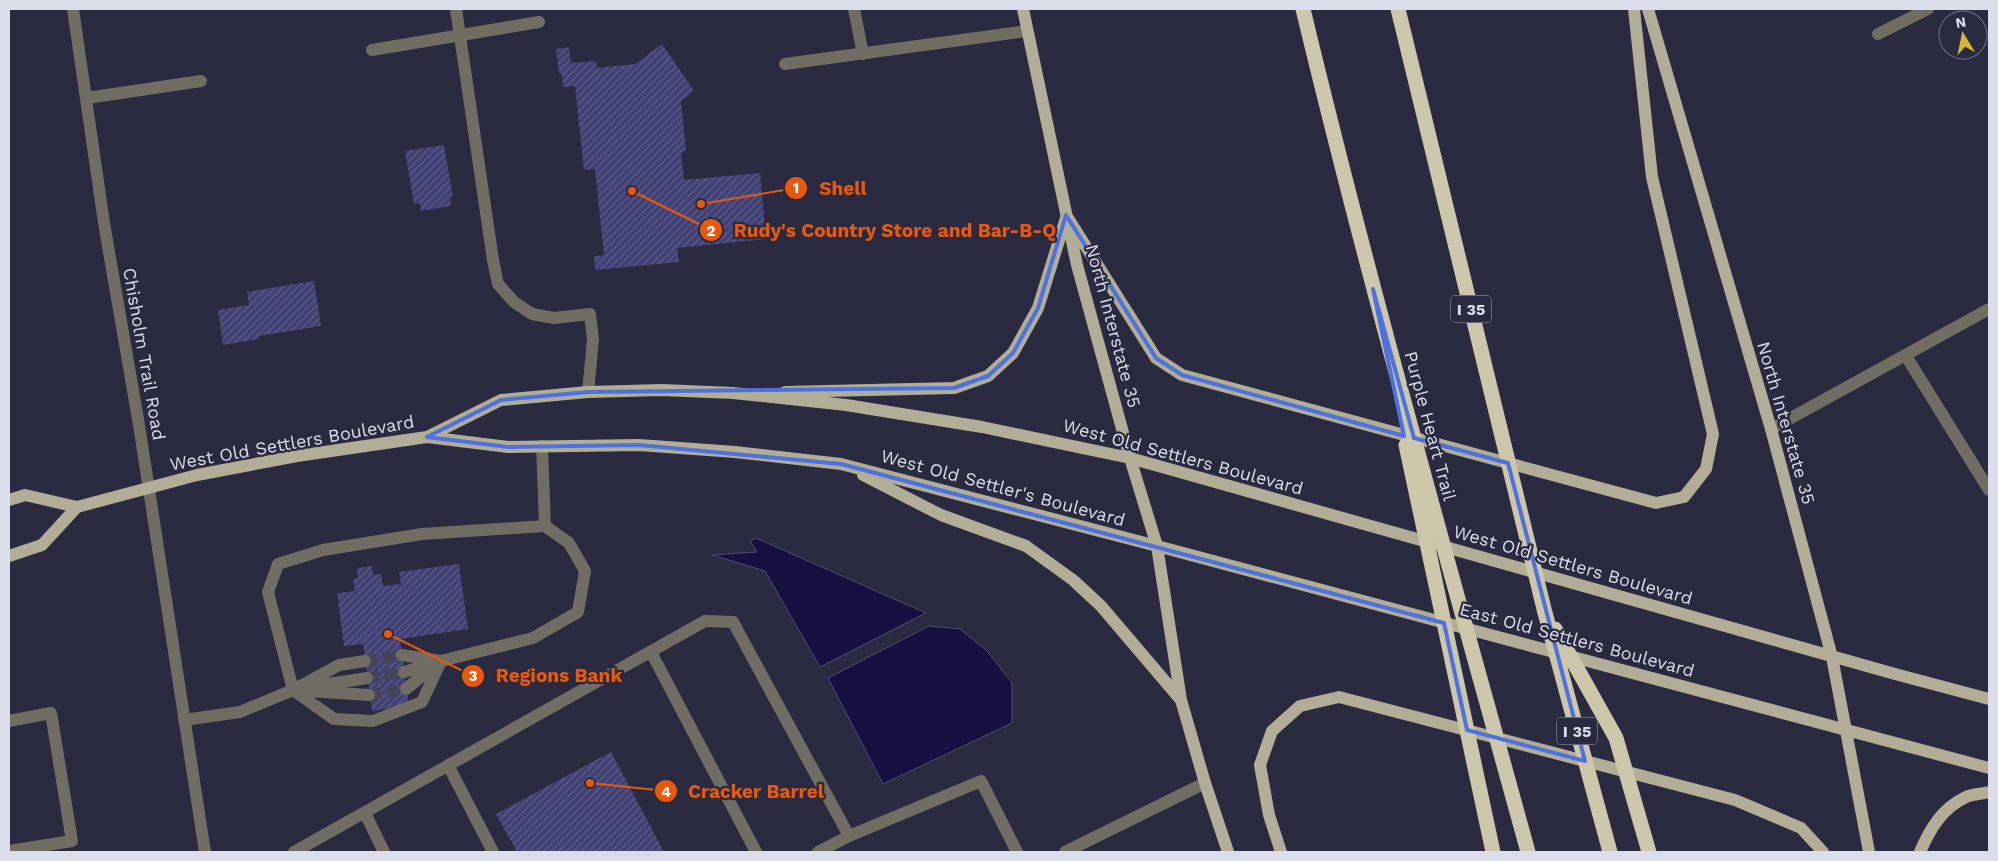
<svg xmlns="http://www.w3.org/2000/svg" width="1998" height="861" viewBox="0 0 1998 861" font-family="'Work Sans',sans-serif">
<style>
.water{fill:#171040;stroke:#524e73}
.building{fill:url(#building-hatch)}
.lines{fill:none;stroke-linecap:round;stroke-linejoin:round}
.minor-tunnel{stroke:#45455a;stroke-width:12;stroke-dasharray:12 6;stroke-linecap:butt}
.minor{stroke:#706d62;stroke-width:12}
.major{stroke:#b2ad96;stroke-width:12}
.highway{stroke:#ccc6aa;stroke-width:15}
.marked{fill:none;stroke:#4d72dd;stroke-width:4;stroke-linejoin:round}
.labels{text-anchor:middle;stroke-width:4.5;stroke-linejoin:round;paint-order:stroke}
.shield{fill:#2a2a40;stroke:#a7a7b8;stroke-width:1}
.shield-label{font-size:16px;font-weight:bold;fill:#dcddeb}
.street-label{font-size:18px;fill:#dcddeb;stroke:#2a2a40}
.leader{fill:none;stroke:#e8590c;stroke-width:2}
.callout-dot{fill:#e8590c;stroke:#2a2a40;stroke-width:2}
.mark-label{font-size:15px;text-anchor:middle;font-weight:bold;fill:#fff}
.callout-label{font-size:19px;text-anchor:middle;font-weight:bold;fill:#e8590c;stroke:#2a2a40;stroke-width:4.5;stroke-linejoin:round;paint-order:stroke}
</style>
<defs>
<pattern id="building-hatch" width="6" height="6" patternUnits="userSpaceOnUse" patternTransform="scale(1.25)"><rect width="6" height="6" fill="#424175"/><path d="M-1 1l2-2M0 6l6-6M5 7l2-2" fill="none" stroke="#5d5c89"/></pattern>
</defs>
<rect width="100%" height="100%" fill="#2a2a40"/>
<path class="water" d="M756,538L926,613L820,667L765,571L712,555L757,552L750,541Z
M929,626L960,629L987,651L1012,683V723L883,784L828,678Z"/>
<path class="building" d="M662,44L694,91L681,101L686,151L681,152L684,180L760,173L766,239L677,248L679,262L595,270L594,256L604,255L595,169L584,170L575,86L563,87L562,74H559L556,49L569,47L571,63L596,61L597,68L635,64Z
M444,145L453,197H450L451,206L421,211L420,203L414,204L405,151Z
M314,281L321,326L259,336V339L223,345L218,310L249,305L247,292Z
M459,564L468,629L400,639L409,706L372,711L363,644L344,646L337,593L355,591L353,579L358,578L357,568L372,566L373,575L381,574L383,586L401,584L399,572Z
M611,752L664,852H517L496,814Z"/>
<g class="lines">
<path class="minor-tunnel" d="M365,661L402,655
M367,678L404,672
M369,695L406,689"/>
<path class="minor" d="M73,9L104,223L139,425L205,852
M456,9L493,260L498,284L514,302L532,314L554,318L590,314L593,340L588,392
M854,9L863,54
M1878,34L1928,9
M372,50L539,22
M785,64L1027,31
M87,98L201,81
M1906,356L1989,490
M1771,429L1989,309
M651,652L756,852
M402,655L441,661
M404,672L434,663
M315,686L367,678
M406,689L438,663
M293,690L268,592L278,564L323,550L422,534L545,526
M293,690L339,665L365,661
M293,690L369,695
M184,720L240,712L293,690L334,719L373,721L422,702L441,661L533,638L578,612L585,571L569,543L545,526L542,446
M9,721L51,713L72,841L9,851
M448,765L493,852
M365,813L384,852
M294,852L705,621L733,622L849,836
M818,852L849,836L981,781L1017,852
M1065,852L1205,783"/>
<path class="major" d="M1023,9L1077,265L1130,458L1157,546L1181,700L1205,783L1228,852
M1648,9L1771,429L1832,657L1869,852
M1066,215L1156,358L1182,375L1656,503L1684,497L1706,469L1713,434L1652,177L1634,9
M785,392L954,388L988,376L1013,353L1038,308L1066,218
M427,437L501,400L588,392L662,390L733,393L846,405L982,427L1130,458L1895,674L1989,699
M863,475L941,515L1026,546L1073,580L1101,606L1181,700
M9,500L25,495L77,507L197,475L297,456L427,437L508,447L639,445L735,452L841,464L1157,546L1989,768
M9,556L42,545L77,507
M1281,852L1269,815L1260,765L1272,731L1300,706L1339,697L1735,800L1801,828L1823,852
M1920,852C1930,829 1942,808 1966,797C1973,794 1982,794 1989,792"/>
<path class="highway" d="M1303,9C1371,292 1451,572 1528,852
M1398,9L1544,609L1610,852
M1406,445L1493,852
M1555,629L1616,738L1649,852"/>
</g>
<path class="marked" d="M1066,215L1156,358L1182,375L1404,436L1373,289L1414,438L1508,463L1585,761L1467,730L1444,623L841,464L639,445L508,447L427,437L501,400L588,392L954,388L988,376L1013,353L1038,308Z"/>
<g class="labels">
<g class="shield">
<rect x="1451" y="295.5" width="40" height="27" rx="4"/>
<rect x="1557" y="717.5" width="40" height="27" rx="4"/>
</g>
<g class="shield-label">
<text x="1471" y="315">I 35</text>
<text x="1577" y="737">I 35</text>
</g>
<g class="street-label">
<text transform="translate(1113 326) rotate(75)" y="6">North Interstate 35</text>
<text transform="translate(144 354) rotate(80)" y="6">Chisholm Trail Road</text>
<text transform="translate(1786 423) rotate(74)" y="6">North Interstate 35</text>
<text transform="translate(1430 426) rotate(75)" y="6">Purple Heart Trail</text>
<text transform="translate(292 443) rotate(-10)" y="6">West Old Settlers Boulevard</text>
<text transform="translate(1183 457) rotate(15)" y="6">West Old Settlers Boulevard</text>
<text transform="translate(1003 488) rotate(15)" y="6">West Old Settler's Boulevard</text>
<text transform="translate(1573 565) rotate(16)" y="6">West Old Settlers Boulevard</text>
<text transform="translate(1577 640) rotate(15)" y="6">East Old Settlers Boulevard</text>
</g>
</g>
<path class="leader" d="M701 204L796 188M632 191L711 230M388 634L473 676M590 783L666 791"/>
<g class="callout-dot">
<circle cx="701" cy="204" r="5"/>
<circle cx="632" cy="191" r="5"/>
<circle cx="388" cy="634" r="5"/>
<circle cx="590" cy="783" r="5"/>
<circle cx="796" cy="188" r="12"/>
<circle cx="711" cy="230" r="12"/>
<circle cx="473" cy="676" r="12"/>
<circle cx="666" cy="791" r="12"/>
</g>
<g class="mark-label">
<text x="796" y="193">1</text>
<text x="711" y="236">2</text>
<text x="473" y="681">3</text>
<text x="666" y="797">4</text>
</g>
<g class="callout-label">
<text x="843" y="195">Shell</text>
<text x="895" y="237">Rudy's Country Store and Bar-B-Q</text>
<text x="559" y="682">Regions Bank</text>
<text x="756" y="798">Cracker Barrel</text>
</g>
<rect width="1998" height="861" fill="none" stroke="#dcddeb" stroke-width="20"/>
<g transform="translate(1963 35) rotate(350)"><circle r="24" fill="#2a2a40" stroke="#717284"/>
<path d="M0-4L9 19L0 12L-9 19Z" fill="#d3b635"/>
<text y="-8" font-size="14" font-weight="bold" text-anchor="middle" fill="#dcddeb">N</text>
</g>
</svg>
